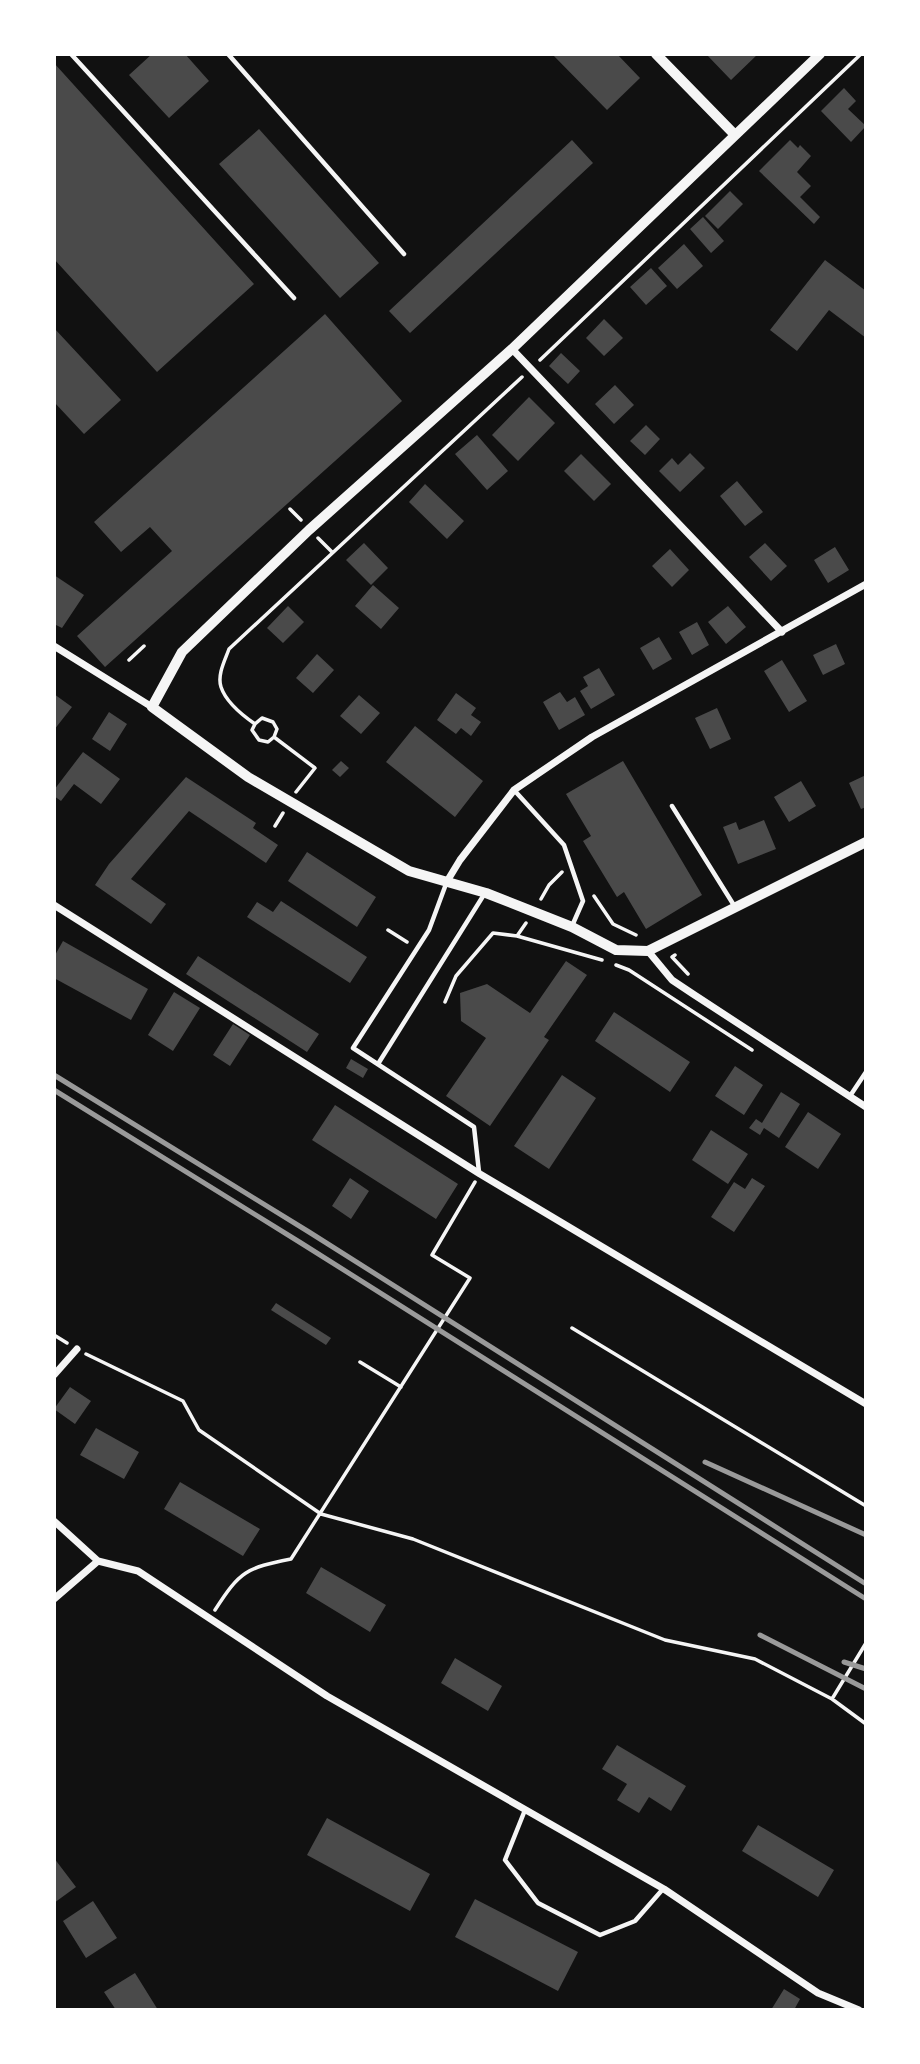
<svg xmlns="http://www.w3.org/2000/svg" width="920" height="2064" viewBox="0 0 920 2064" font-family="Commissioner,sans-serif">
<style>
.building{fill:#4a4a4a}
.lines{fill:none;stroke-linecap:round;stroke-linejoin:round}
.path{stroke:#f5f5f5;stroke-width:3.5}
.service{stroke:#f5f5f5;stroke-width:4.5}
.minor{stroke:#f5f5f5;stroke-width:7}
.secondary{stroke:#f5f5f5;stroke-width:10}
.rail{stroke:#9a9a9a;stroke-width:5}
</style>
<rect width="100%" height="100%" fill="#111"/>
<path class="building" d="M152,54H185L209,81L169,118L129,75Z
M552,54H617L640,78L607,110Z
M706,54H758L731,80Z
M54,63L254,284L157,372L54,259Z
M844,88L856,101L848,109L866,126L851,142L821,111Z
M259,129L379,263L340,298L219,164Z
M572,140L593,163L410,333L389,311Z
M790,140L798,148L800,145L811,156L797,172L811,186L800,197L820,217L814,224L759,171Z
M730,191L743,204L718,229L705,216Z
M703,217L724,241L711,253L690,229Z
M684,244L703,266L677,289L658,268Z
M825,260L866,291V338L829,310L797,351L770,330Z
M651,268L667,286L646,305L630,287Z
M325,314L402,401L105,667L77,636L172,551L150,527L121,552L94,522Z
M604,319L623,338L604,356L586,338Z
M54,328L121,400L84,434L54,402Z
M561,353L580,371L568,384L549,366Z
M615,385L634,405L614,424L595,404Z
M529,397L555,423L518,461L492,435Z
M646,425L660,439L645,455L630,441Z
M477,435L508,471L487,490L455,454Z
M690,453L705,468L680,492L659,471L672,458L678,465Z
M581,454L611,484L594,501L564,471Z
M737,481L763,512L745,526L720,496Z
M425,484L464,521L447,539L409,502Z
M364,543L388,568L371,585L346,560Z
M765,543L787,566L771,581L749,557Z
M835,547L849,570L828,583L814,560Z
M670,549L689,570L672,587L652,566Z
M54,575L84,595L62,628L54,624Z
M373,585L399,608L381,629L355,606Z
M288,606L304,622L283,643L267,628Z
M728,606L746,627L726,644L708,622Z
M697,622L709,645L692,655L679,632Z
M659,637L672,659L653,670L640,648Z
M836,644L845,664L823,675L813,655Z
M317,654L334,670L313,693L296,678Z
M782,660L807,701L789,712L764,671Z
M599,668L615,695L591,709L580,691L588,686L583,677Z
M560,692L567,702L575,697L585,715L559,730L543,702Z
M456,693L476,708L471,715L481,722L471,736L461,728L456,734L437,720Z
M54,694L72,707L54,730Z
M359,695L380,713L361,734L340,716Z
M717,708L731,739L710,749L695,718Z
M109,712L127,724L110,751L92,739Z
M415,726L483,781L455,817L386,762Z
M83,752L120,779L101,804L74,784L61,801L54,796V790Z
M341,761L349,768L340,777L332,770Z
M623,761L702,895L646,929L624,892L617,897L583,841L591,836L566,794Z
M866,775V807L861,809L849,783Z
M186,777L256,823L253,828L278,845L266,863L189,811L131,879L166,904L151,924L95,885L109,864Z
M801,781L816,806L789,822L774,797Z
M764,820L776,849L738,864L723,827L736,822L739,830Z
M307,852L376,897L357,927L288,881Z
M281,901L367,957L350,983L247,917L257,902L273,912Z
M63,941L148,989L131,1020L54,978V957Z
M198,956L319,1034L307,1052L186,974Z
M566,961L587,975L544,1037L549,1040L490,1126L446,1096L486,1038L461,1021L460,993L487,984L530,1013Z
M174,992L200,1008L173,1051L148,1035Z
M614,1012L690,1062L670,1092L595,1041Z
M233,1024L250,1035L230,1066L213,1055Z
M351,1059L368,1069L363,1078L346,1068Z
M735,1066L763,1085L744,1115L715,1096Z
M562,1075L596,1098L549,1169L514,1146Z
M781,1092L800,1104L779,1138L764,1128L760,1135L749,1128L756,1119L762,1123Z
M335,1105L458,1184L436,1219L312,1140Z
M808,1112L841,1134L818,1169L785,1147Z
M711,1130L748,1154L728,1184L692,1160Z
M350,1178L369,1191L351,1219L332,1206Z
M752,1178L765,1186L734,1232L711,1217L734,1182L745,1189Z
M276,1303L331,1338L326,1345L271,1310Z
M70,1387L91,1401L75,1424L54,1409Z
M96,1428L139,1452L124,1479L80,1455Z
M180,1482L260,1529L243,1556L164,1509Z
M321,1567L386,1605L370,1632L306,1593Z
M455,1658L502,1686L488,1711L441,1683Z
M617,1745L686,1786L671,1811L649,1797L639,1813L617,1800L627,1784L602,1769Z
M327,1818L430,1874L410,1911L307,1855Z
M758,1825L834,1870L818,1897L742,1851Z
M54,1858L76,1887L54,1903Z
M475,1899L578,1952L558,1991L455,1937Z
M93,1901L117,1938L86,1958L63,1921Z
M135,1973L158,2010H116L104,1992Z
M784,1989L800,1999L794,2010H771Z"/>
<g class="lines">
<path class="path" d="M540,360L861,54
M290,509L301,520
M318,538L332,552
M129,660L144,646
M255,724L252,730L259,740L268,742L274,737
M296,792L315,768L274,737L277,729L273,722L262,718L255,724C242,715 226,702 221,687C217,675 225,660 229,649L522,377
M275,826L283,813
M594,896L613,924L636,935
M541,899L549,885L562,872
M388,930L407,942
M517,936L526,923
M675,955L672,957L688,974
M616,965L629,970L752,1050
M445,1002L456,976L493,933L517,936L602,960
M572,1328L866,1506
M54,1335L67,1343
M86,1354L183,1401L199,1430L321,1514L413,1539L665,1640L755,1659L832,1699L866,1724
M360,1362L401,1387
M215,1610C240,1571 246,1568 291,1559L470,1278L432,1255L475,1182
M832,1699L866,1643"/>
<path class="service" d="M71,54L294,298
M228,54L404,254
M514,790L564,845L583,901L572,926
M672,806L735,907
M446,884L429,930L353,1048L474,1127L479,1172
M378,1064L485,893
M850,1096L866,1072
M525,1810L505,1860L538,1903L600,1935L635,1921L663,1889"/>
<path class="minor" d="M512,349L782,632
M54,646L152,707
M446,883L460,860L514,790L592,737L866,584
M54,905L480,1174L866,1404
M648,951L672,980L693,994L866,1107
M54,1375L77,1349
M54,1521L98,1561L138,1571L327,1696L664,1889L818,1993L859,2010
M54,1599L98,1561"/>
<path class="secondary" d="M656,54L735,135
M820,54L512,349L309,530L182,652L152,707L248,777L409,871L486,893L572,927L616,950L648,951L866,842"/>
<path class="rail" d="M54,1075L309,1232L866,1584
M54,1090L301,1243L866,1599
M705,1462L866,1535
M760,1635L866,1689
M844,1662L866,1669"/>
</g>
<rect width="920" height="2064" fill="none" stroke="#ffffff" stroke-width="112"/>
</svg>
